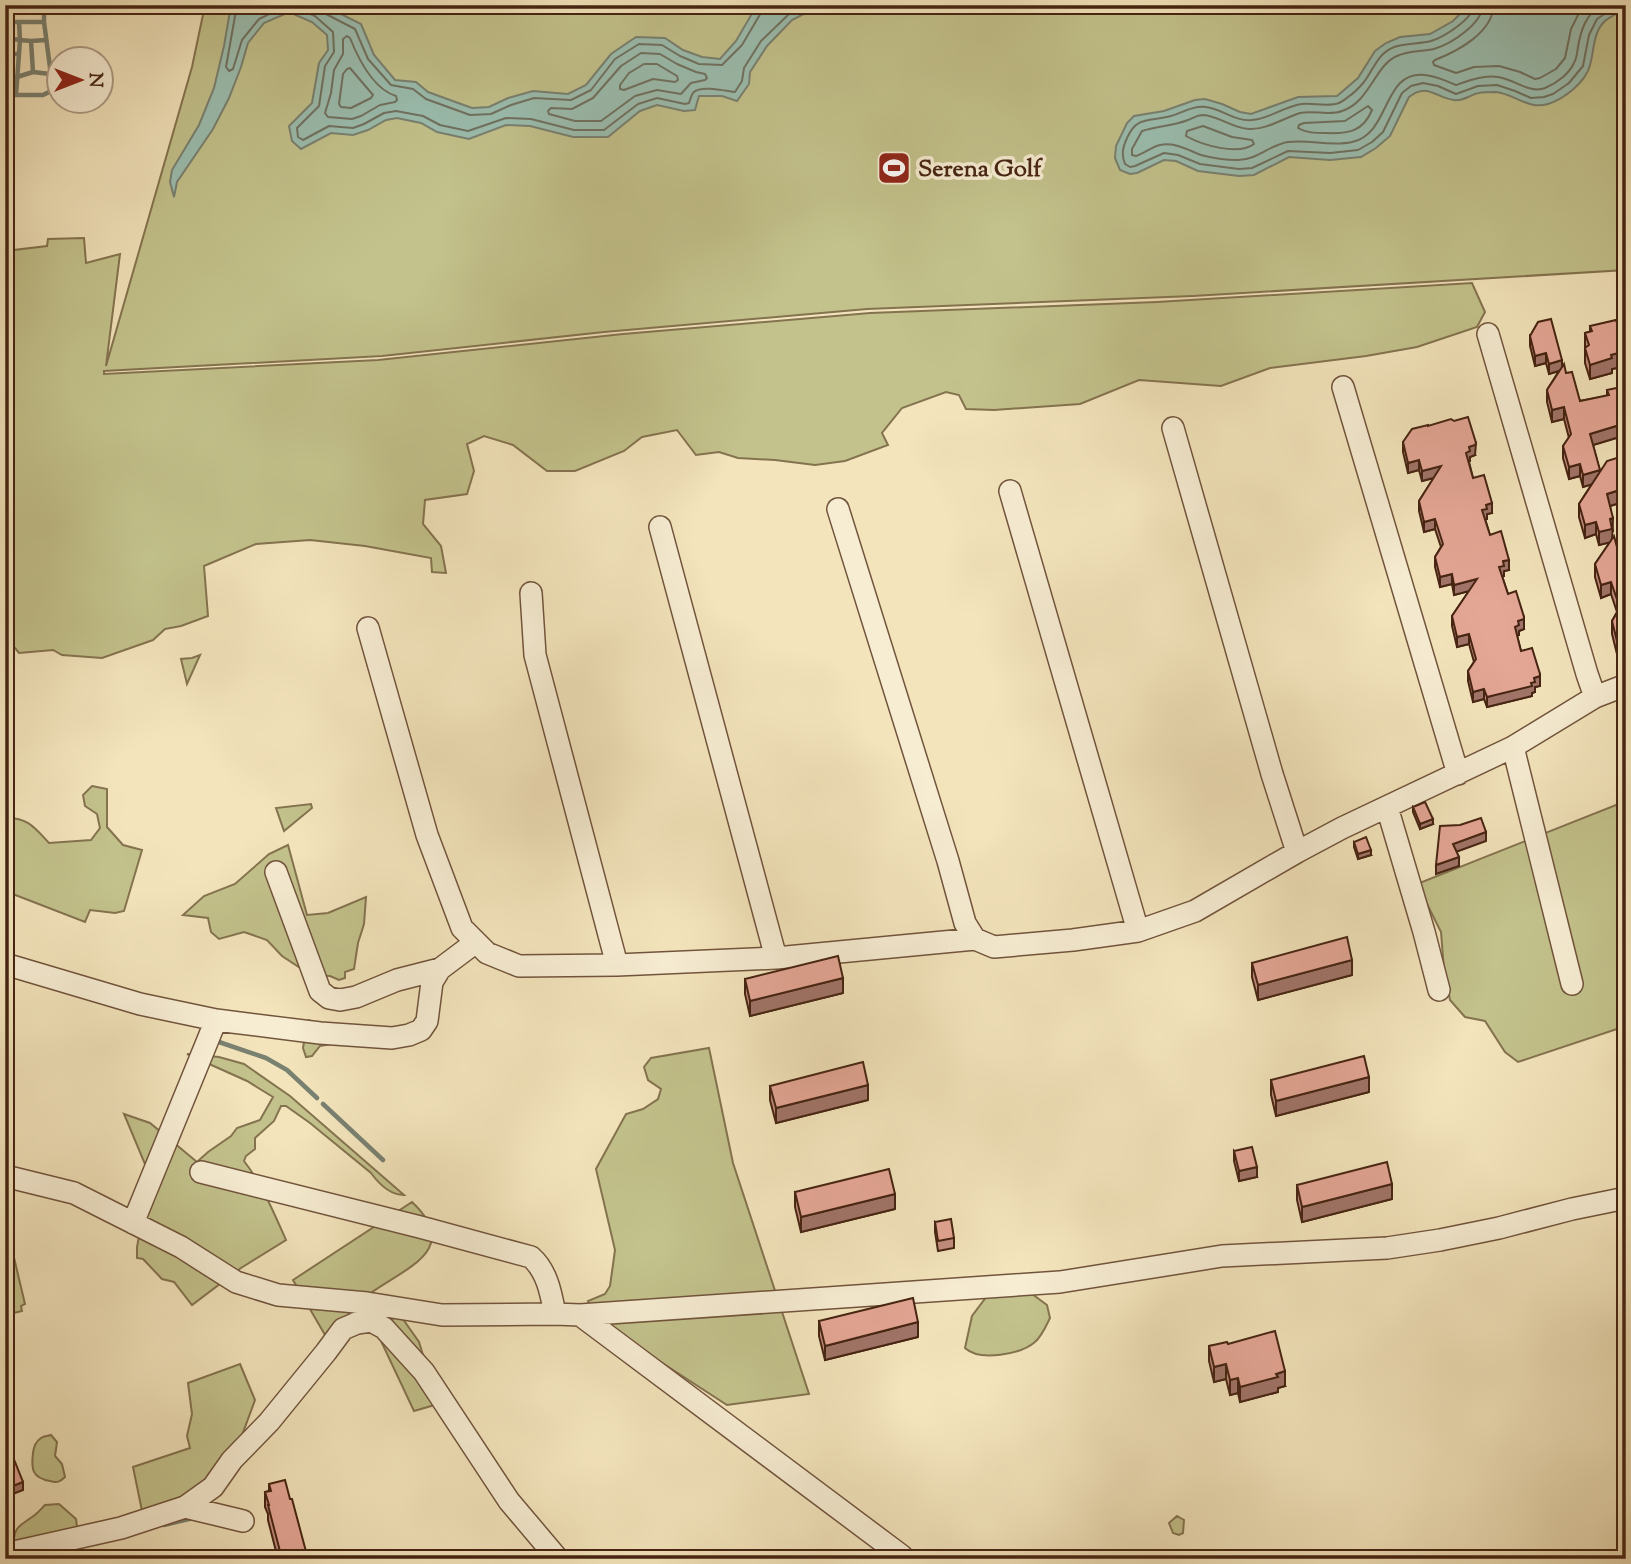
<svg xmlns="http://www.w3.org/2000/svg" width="1631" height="1564" viewBox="0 0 1631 1564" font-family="'Sorts Mill Goudy',serif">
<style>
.green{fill:#c3c28c;stroke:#84734f;stroke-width:2}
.water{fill:#9bbfb1;stroke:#798171;stroke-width:2}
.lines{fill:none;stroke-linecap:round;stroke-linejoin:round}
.shore{stroke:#707262;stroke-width:2}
.stream{stroke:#798171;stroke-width:4.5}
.minor-casing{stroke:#71543c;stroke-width:24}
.minor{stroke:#f7edd3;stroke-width:21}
.wall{fill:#c48f80;stroke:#462412;stroke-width:2}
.shaded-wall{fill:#a07468;stroke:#462412;stroke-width:2}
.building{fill:#e4a695;stroke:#462412;stroke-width:2}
.labels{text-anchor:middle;stroke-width:7;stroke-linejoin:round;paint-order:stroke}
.poi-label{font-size:24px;font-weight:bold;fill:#462412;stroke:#f7edd3;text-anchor:start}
</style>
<rect width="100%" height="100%" fill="#f3e4bc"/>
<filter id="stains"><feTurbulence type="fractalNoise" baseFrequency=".00286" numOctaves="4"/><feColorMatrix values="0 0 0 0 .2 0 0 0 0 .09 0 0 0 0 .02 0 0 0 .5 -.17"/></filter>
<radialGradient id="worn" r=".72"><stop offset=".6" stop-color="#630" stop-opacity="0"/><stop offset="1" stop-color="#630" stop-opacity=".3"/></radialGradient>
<path class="green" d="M205,5H1626V270L1193,296L867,309L604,332L382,356L104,371V374L378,360L623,334L870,313L1157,302L1472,283L1485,312L1477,327L1417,347L1366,356L1270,368L1221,386L1139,380L1080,404L994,410L966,409L959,395L946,392L902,408L882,433L888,445L845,461L815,465L775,460L738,458L719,452L696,455L677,430L642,437L624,451L575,471H547L513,445L484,436L467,444L474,471L467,494L425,500L423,524L441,546L446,573L432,572L431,558L365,546L310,540L256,544L204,566L208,616L181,626L165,629L153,640L102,658L62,655L53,650L19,653L5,636L7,597L5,596V263L12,259L14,250L47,246L48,239L84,238L86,263L120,254L106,366L192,67Z
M200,655L187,684L181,659L192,658Z
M92,786L107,789V827L123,845L142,850L124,911L115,913L90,910L85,922L5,891V818C28,817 35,828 49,843L91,840L100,828L97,814L85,806L83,795Z
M1621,803H1626V1026L1518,1062L1505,1052L1485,1021L1465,1017L1450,1000L1444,970L1441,932L1417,884Z
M311,804L312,808L284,831L276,808Z
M288,845L307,915L328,913L366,897L364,924L358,943L354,969L345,972V978L339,980L330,976L311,975L282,956L267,940L244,932L219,939L211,932L208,918L183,915L204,896L235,884L269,854Z
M309,1020L319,1026L337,1043L320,1046L312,1056L306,1057L303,1048L306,1030L302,1023Z
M709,1048L733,1163L809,1394L727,1405L593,1318L588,1301L605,1294L610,1286L615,1250L596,1169L626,1114L643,1109L658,1099L661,1089L648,1080L644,1067L651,1058Z
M187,1054L219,1057L244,1064L290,1096L404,1195C390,1195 379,1184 371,1173L310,1123L286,1106H281L274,1121L255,1138V1149L246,1156L244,1161C262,1184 274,1213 286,1240L241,1268L192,1305L174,1282L162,1279L143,1259L137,1258V1247L150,1176L124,1114L150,1123L197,1162L208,1152L231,1136L237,1128L260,1120L273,1097L247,1081Z
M412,1202C464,1251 402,1269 368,1295C352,1307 340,1325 328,1340L293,1280Z
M11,1245L25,1304L21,1306L22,1311L5,1315V1248Z
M993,1288L1028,1291L1047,1305L1050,1318C1046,1326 1042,1336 1035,1342C1021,1354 980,1362 965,1348L972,1316Z
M386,1295L419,1342L438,1404L414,1411L372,1322L377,1300Z
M240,1364L255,1400L238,1446L210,1487L142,1511L133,1467L190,1448L187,1436L192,1414L188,1383Z
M51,1435L57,1442L55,1456L62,1464L65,1477C60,1482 57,1483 50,1481C32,1478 31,1469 33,1453C34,1447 35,1442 41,1438C44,1436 48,1436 51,1435Z
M59,1504L76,1519L77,1527L71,1534L14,1544C13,1527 21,1525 32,1517C37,1514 41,1509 45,1505Z
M1177,1516L1184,1520L1183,1533L1179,1535L1173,1533L1169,1523Z"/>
<path class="water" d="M231,5H323L361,24L374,55L395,80L416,82L428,92L472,108L489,107L508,98L533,91L568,94L586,85L611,54L636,37L665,38L683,50L702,57L720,59L736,41L757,5H821L792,20L767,46L750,72L749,84L737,101L722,96H699L695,110L684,111L657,105L640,111L608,137H573L530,126L506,125L469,139L437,132L421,123L397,118L386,120L368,130L353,135L331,133L301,149L292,141L289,126L312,103L319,63L328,50L327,35L312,22L289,12L264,23L248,43L241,67L229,98L213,129L177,182L174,197L170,182L172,170L199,125L214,88L224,46Z
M1469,5H1626V9C1619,13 1608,17 1603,23C1593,34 1594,52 1590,65C1586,82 1564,99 1548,104C1528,110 1515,94 1496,92C1491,92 1484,92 1479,93C1471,94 1463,102 1454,100C1436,98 1427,82 1409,97L1390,136L1376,148L1361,157L1330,160L1289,157L1254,175L1239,176L1198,171L1176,161L1164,160L1137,173L1130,174L1120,170L1115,158L1116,146L1127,123L1134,116L1164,111L1195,100L1205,99L1222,104L1240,112L1251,114L1298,97L1337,96L1358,78L1375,51L1386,43L1400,37L1430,34L1453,21Z"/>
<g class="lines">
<path class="shore" d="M237,5L226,67L229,71L233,69L242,40L259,19L286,6H292L315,16L333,32L334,52L325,66L319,106L297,128L298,137L303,140L329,126L353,128L364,124L384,113L396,111L423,116L440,125L468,131L506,118L531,119L574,130H604L638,104L657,98L685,104L689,103C690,100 692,93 694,92C701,85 726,91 735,92L742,81L744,68L761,41L788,15L806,5
M322,5L323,10L326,14L355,29L368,59L391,85L413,89L426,99L470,115L491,114L511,105L534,98L571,100L591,90L615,59L639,44L662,45L680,56L699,64L722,65L742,45L762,11L763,5
M1474,5C1473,19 1444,37 1431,41C1419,44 1406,43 1394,47C1377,54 1374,69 1364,82C1359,88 1354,93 1348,97C1347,98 1341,102 1339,103C1329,107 1314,103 1302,104C1285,106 1269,119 1252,120C1236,122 1222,109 1206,107C1194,105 1182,113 1171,116C1150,122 1137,115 1127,138C1123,147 1121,154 1125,164L1130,167L1135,166L1164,153L1178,155L1200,164L1239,169L1252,168L1288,151L1330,153L1358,150L1372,142L1383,132L1402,93L1411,86L1423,83L1438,86L1456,94L1478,86L1497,85L1515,91L1531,98L1544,97L1553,94L1569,83L1583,66L1589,35L1597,19L1618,5
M1483,5C1482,24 1451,44 1434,49C1421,52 1409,50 1397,56C1375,65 1370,102 1342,111C1329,116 1313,110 1300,113C1284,118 1266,130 1249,129C1232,128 1219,116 1203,115C1198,115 1193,118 1188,120C1173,126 1157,126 1142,131L1132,149V155L1136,156C1144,153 1152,147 1160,145C1175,142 1188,150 1201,155C1212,158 1227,160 1238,160C1257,160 1269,145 1288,142C1309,139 1330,147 1352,142C1391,134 1382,70 1425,75C1437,76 1445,81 1456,85C1470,80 1483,75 1498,77C1514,79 1529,94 1545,88C1557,83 1569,74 1574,63C1577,58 1577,52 1578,47C1581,29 1586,15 1601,5
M1494,5C1492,33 1458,51 1435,60L1433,62L1434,65L1456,73L1474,67L1499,66L1520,72L1535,79L1540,78L1556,69L1565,58L1571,29L1583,5
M347,36L350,38C358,58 373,89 396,96L397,100L395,102L380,105L361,116L352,119L328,117L325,113L331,93L334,70L343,54V39Z
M641,53L660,54L677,64L696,72L705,74L707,78L705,80L691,83L681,94L657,90L635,96L601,121H575L549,114L548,111L551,108L572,109L593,98L621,66Z
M644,64H657L677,76L678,80L675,82L653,79L624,90L620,89V85L629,73Z
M350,68L373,95L371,98L351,108L341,107L339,104L343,74L347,69Z
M1368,106L1372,110C1363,132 1348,134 1326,133C1316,133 1306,133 1298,128L1299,125L1304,123L1345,121Z
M1203,126L1232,137L1252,140L1254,144C1238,156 1202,145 1186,136L1187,131Z"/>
<path class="stream" d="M11,5V22
M23,5L44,7
M5,22H44
M19,22L20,40L31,41L46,40
M5,38L20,40L16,95
M31,41L33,72L50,74
M5,54H19
M5,78L17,77L33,72
M5,95H43L53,90L44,22V5
M219,1042L266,1058L287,1070L317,1098
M323,1104L383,1160
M164,1525L193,1518
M51,1559L59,1553"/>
<defs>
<path id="minor" d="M1488,334L1587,674L1595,697
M1343,387L1458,774
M1173,428L1272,774L1297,852L1342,828L1513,747L1595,697L1626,685
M1010,491L1138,931
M838,509L948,861L965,923L975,939L994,947L1073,940L1138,931L1195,911L1297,852
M660,527L776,958
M531,593L535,655L617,965
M368,628L427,835L462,928L487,953L519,966L617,965L776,958L975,939
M1513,747L1572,984
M1387,807L1424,932L1439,990
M276,872L320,991L329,998L340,1000L356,997L397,980L440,969
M5,964L140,1004L216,1020L133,1223
M216,1020L320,1033L392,1038L409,1035L421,1030L427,1021L432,982L440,969L476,942
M201,1172L420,1227L531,1257C547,1271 551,1293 555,1314
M5,1176L74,1193L181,1247L236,1282L278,1295L367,1303L442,1315L555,1314L580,1315L1060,1282L1222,1256L1387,1248L1440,1240L1499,1228L1572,1209L1626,1198
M580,1315L902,1556
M185,1507L213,1487L232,1460L269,1422L326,1352L343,1329L357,1323L371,1321L384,1328L424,1372L509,1501L558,1559
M5,1554L121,1528L185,1507L243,1521"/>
</defs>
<use href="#minor" class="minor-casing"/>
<use href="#minor" class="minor"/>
</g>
<path class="wall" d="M1590,326H1618L1626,331V366L1612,369V373L1590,379L1585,363V333L1590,332Z
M1530,336L1562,366L1580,401L1607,396V390L1626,435L1593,445L1600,472L1624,456V450H1626V501L1610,506L1613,531H1612V539L1618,551L1626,544L1617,654L1612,634V621L1617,612L1611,594L1601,598L1595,577V564L1610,542L1599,545L1596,534L1585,538L1579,517V504L1592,484L1583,487L1580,476L1569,479L1563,458V446L1569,438L1564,419L1552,422L1547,402V390L1559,371L1549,374L1546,363L1535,366L1530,346Z
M1428,426L1475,455L1470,457V461L1469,462L1473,478L1492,513L1487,514V519H1485L1490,535L1509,570L1504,571V576H1502L1508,594L1524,629L1519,631V635L1517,636L1521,651L1540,674V686L1535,687V692L1532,693V696L1487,707L1484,699L1473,702L1468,681V671L1474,662L1469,644L1457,647L1452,626V616L1469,591L1454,595L1452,584L1440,587L1435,567V557L1441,547L1435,529L1424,532L1419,511V501L1434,478L1422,481L1419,470L1408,473L1403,452V442Z
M1413,807L1433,824L1420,829L1413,812Z
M1354,842L1371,855L1358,859L1354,847Z
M1252,963L1352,975L1258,1000L1252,977Z
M745,979L843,993L750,1016L745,994Z
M1271,1080L1369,1092L1276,1116L1271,1095Z
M770,1086L868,1100L776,1123L770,1100Z
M1234,1151L1257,1177L1239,1181L1234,1161Z
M1297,1185L1392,1199L1302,1222L1297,1200Z
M795,1192L895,1209L801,1232L795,1207Z
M935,1222L954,1238V1248L938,1251L935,1232Z
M819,1321L918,1337L825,1360L819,1336Z
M1228,1344L1285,1386L1278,1388V1392L1240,1402L1238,1393L1230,1395L1226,1379L1214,1382L1209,1361V1346Z
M269,1484L308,1559H278L268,1520V1514L265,1507V1492L269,1491Z"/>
<path class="shaded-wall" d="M1626,341V366L1612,369V373L1590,379V365L1611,355L1623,342Z
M1546,353V363L1535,366V356Z
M1562,360V370L1549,374V364Z
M1564,407V419L1552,422V410Z
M1626,423V435L1590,446V434Z
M1476,443L1475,455L1470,457V461L1466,463V453L1469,447Z
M1419,460V470L1408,473V463Z
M1580,464V476L1569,479V467Z
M1441,466V476L1422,481V471Z
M1600,470V482L1583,487V475Z
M1626,488V501L1607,507V494Z
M1492,503V513L1487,514V519L1482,520V510L1486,505Z
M1613,518L1612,542L1599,545V532L1610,519Z
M1435,519V529L1424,532V522Z
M1596,522V534L1585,538V525Z
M1509,560V570L1504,571V576L1499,577V567L1503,561Z
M1452,574V584L1440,587V577Z
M1477,579V589L1454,595V585Z
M1611,582V594L1601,598V585Z
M1524,617V629L1519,631V635L1515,637V627L1518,621Z
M1469,634V644L1457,647V637Z
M1626,639V652L1617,654V641Z
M1540,676V686L1535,687V692L1532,693V696L1487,707V697L1531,683L1534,678Z
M1484,689V699L1473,702V692Z
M1433,819V824L1420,829V824Z
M1486,832V841L1453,853V844Z
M1371,850V855L1358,859V854Z
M1459,857V866L1436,874V865Z
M1352,960V975L1258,1000V985Z
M843,978V993L750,1016V1001Z
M1369,1077V1092L1276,1116V1101Z
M868,1085V1100L776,1123V1108Z
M1257,1167V1177L1239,1181V1171Z
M1392,1184V1199L1302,1222V1207Z
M895,1194V1209L801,1232V1217Z
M918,1322V1337L825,1360V1346Z
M1226,1364V1379L1214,1382V1367Z
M1285,1371V1386L1278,1388V1392L1240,1402V1387Z
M1238,1378V1393L1230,1395V1380Z
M23,1482V1490L5,1497V1489Z"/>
<path class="building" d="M1551,319L1562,360L1549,364L1546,353L1535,356L1530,336L1538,322Z
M1616,320L1618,326L1624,325L1626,331V341L1623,342L1626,351L1611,355L1612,358L1590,365L1585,348L1589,345L1585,333L1592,331L1590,326Z
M1564,364L1566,373L1572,372L1580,401L1609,395L1607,390L1626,386V423L1590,434L1600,470L1583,475L1580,464L1569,467L1563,446L1571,434L1564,407L1552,410L1547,390Z
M1468,417L1476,443L1475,445L1469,447L1470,451L1466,453L1473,478L1484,475L1492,503L1486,505L1487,509L1482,510L1490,535L1501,531L1509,560L1503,561L1504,566L1499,567L1508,594L1516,591L1524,617V619L1518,621L1519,625L1515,627L1521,651L1532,648L1540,674V676L1534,678L1535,682L1531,683L1532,686L1487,697L1484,689L1473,692L1468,671L1476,659L1469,634L1457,637L1452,616L1477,579L1454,585L1452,574L1440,577L1435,557L1443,544L1435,519L1424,522L1419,501L1441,466L1422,471L1419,460L1408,463L1403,442L1412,429L1428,425V426L1451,419L1454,421Z
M1626,455V488L1607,494L1613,518L1610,519L1612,529L1599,532L1596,522L1585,525L1579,504L1607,461Z
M1614,536L1618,551L1626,544V556L1624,557L1626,565V639L1617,641L1612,621L1620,608L1611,582L1601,585L1595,564Z
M1425,802L1433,819L1420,824L1413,807Z
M1481,818L1486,832L1453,844L1459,857L1436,865L1440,826L1460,825Z
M1366,837L1371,850L1358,854L1354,842Z
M1347,937L1352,960L1258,985L1252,963Z
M838,956L843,978L750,1001L745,979Z
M1364,1056L1369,1077L1276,1101L1271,1080Z
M863,1062L868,1085L776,1108L770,1086Z
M1252,1147L1257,1167L1239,1171L1234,1151Z
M1387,1162L1392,1184L1302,1207L1297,1185Z
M889,1169L895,1194L801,1217L795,1192Z
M951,1219L954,1238L938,1241L935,1222Z
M913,1298L918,1322L825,1346L819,1321Z
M1275,1331L1285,1371L1276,1374L1278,1377L1240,1387L1238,1378L1230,1380L1226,1364L1214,1367L1209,1346L1227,1342L1228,1344Z
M9,1447L23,1482L5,1489V1449Z
M285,1480L290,1499H292L308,1559H282L268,1505H269L265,1492L271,1491L269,1484Z
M897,1552L907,1553V1559H894Z"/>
<defs>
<symbol id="stadium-square" viewBox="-11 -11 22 22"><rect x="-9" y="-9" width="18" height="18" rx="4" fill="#8f2418" stroke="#f7edd3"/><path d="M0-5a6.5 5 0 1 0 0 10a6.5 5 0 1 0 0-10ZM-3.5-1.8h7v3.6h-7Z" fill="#fff"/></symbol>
</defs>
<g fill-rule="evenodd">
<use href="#stadium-square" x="875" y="149" width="38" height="38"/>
</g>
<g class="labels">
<g class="poi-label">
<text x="918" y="176">Serena Golf</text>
</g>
</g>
<rect width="1631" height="1564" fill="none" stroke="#f3e4bc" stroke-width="28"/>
<rect x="7" y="7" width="1617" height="1550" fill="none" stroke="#462412" stroke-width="3.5"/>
<rect x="14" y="14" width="1603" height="1536" fill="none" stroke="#462412" stroke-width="2"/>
<g transform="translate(80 80) rotate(90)"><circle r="33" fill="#f7edd3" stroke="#b09d86" stroke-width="2"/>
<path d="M0-5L12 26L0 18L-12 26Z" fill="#8f2418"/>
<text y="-10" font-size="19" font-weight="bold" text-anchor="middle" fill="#462412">N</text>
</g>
<rect width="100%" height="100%" filter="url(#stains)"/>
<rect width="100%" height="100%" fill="url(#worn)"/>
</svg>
